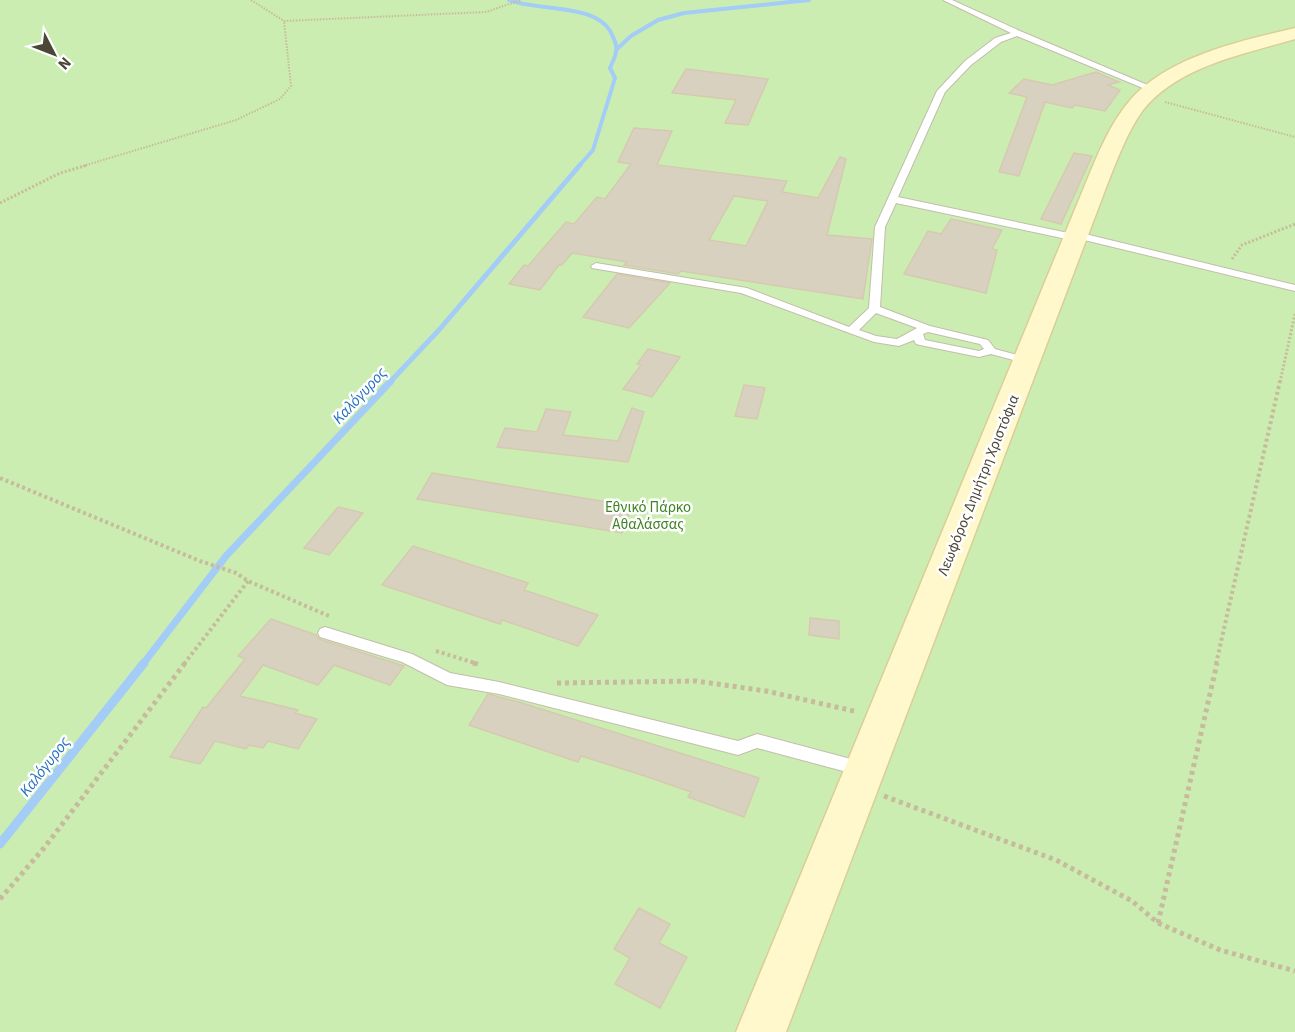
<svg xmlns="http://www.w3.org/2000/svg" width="1295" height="1032" viewBox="0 0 1295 1032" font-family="'Source Sans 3',sans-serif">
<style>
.green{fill:#ccedb1}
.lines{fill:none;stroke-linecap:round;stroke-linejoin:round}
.stream-far3{stroke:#a3ccf7;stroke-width:4}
.stream-far2{stroke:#a3ccf7;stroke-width:5}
.stream-far1{stroke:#a3ccf7;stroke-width:7}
.stream{stroke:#a3ccf7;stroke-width:9}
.building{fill:#d9d1bf;stroke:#d5cab1;stroke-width:1.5;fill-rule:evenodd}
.service-casing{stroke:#c3bdac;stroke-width:2}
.secondary-casing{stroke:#dace97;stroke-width:3}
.path-far3{stroke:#c6bb9c;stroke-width:2;stroke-dasharray:1.5 1.5;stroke-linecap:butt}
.path-far2{stroke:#c6bb9c;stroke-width:3;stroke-dasharray:2 2;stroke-linecap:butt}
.path-far1{stroke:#c6bb9c;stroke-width:4;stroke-dasharray:3 3;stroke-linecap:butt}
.path{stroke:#c6bb9c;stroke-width:5;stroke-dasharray:4 4;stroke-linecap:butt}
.service{fill:#fff;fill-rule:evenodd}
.secondary{fill:#fff8cc;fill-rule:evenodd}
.labels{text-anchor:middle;stroke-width:5;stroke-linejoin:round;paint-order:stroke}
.street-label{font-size:15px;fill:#4c4637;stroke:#fff}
.park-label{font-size:15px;fill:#3f8424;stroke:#fff}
.water-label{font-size:16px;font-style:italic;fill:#2671c2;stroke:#fff}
</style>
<rect width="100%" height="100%" fill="#f6f4eb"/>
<path class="green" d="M0,0H1295V1032H0Z"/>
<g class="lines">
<path class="stream-far3" d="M509,0C539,12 601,2 613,37C615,41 617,47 616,51C616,56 612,63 610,68L615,78L593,150L579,166
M617,49L631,36L658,20L684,13L809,0"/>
<path class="stream-far2" d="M390,382L439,330L580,165"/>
<path class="stream-far1" d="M143,664L226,556L391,381"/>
<path class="stream" d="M0,844L144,663"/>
</g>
<path class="building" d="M686,69L768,79L748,125L725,123L736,100L672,93Z
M1096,72L1119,82L1108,85L1120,90L1105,111L1075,105L1072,108L1045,102L1019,176L999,172L1027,97L1009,93L1024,79L1052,85Z
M634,128L672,131L657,165L787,181L782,192L818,198L840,157L846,159L827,235L872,239L863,299L681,271L678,274L624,265L627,262L572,253L562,265H559L540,290L509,284L524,265L528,266L566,222L574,224L597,197L605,199L631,164L618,162ZM734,196L768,201L746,246L709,240Z
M1074,153L1092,156L1061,224L1041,219Z
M951,219L1002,230L992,249L997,250L986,293L904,274L928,231L941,234Z
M617,274L670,283L629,328L583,317Z
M648,349L680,357L652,397L623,389L641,365L637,364Z
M744,385L765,388L757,419L735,416Z
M632,408L644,412L628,462L497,447L505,428L537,432L546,409L571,412L563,435L618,441Z
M432,473L632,506L622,533L417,499Z
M338,507L363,513L329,555L304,548Z
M413,546L528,583L524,590L598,615L578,646L502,620L500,624L382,585Z
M810,618L839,621V639L809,635Z
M271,619L316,635L319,639L404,666L390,685L334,665L318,685L263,665L240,696L298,710L295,713L317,719L298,749L268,741L263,748L249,745L246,749L215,741L200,764L170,757L203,707L206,708L245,659L238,656Z
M488,694L519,702L759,778L744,817L688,797L691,792L645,776L581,756L578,762L469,725Z
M639,908L670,924L659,943L687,957L660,1008L615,984L630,958L614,949Z"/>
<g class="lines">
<defs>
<path id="service" d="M943,0H952L1020,31L1157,89L1150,91L1017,36L1001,42L971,65L945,92L898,197L1073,234L1077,232L1295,285V291L1080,239L1076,241L896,203L885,227L880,307L930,326L988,340L995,349L1032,359L1034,361L1028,364L991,354L979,357L920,345L916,344L914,340L899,346L874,342L741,293L592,268L591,266L596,263L747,288L849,327L869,308L875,227L937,91L965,61L995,38L1011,33ZM876,313L917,328L897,339L876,336L859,330ZM928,332L980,344L984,349L979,351L925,340L923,334Z
M325,627L412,654L450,673L499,682L738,741L757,734L862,762L868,764L870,769L868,774L862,776L757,748L738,755L499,694L447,685L402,662L320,637L318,633L320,629Z"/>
<path id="secondary" d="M1295,28V39C1244,54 1178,66 1143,110C1127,132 1117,160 1107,185L786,1032H736L1085,185C1097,156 1110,123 1131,99C1170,56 1240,41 1295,28Z"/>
</defs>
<use href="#service" class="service-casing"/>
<use href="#secondary" class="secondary-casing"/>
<path class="path-far3" d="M251,0L284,21L486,12L521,0
M1165,102L1295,137
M83,166L236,120L280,99L291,86L284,21"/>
<path class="path-far2" d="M0,203L60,173L88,165
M1232,259L1242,245L1295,224
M1280,382L1295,314"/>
<path class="path-far1" d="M0,478L200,561L236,573L248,581L329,616
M436,651L478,664
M184,664L248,581
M1216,664L1280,381"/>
<path class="path" d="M473,663L480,665
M557,683L696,681L766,691L858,712
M884,796L1056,860L1132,901L1158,923L1220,950L1295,971
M0,899L44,848L185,663
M1158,923L1217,663"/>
<use href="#service" class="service"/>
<use href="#secondary" class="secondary"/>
</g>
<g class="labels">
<g class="street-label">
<text transform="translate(978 485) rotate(-68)" y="5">Λεωφόρος Δημήτρη Χριστόφια</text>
</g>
<g class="park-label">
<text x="648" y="512">Εθνικό Πάρκο<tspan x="648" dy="17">Αθαλάσσας</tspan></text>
</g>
<g class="water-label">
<text transform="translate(359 395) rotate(-47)" y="6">Καλόγυρος</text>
<text transform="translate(44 766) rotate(-52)" y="6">Καλόγυρος</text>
</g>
</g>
<g transform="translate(54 54) rotate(132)" stroke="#ffffff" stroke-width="4.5" paint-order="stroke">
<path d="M0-4.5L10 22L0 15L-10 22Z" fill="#4c4637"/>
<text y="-9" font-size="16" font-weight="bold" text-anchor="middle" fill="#4c4637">N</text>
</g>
</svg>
